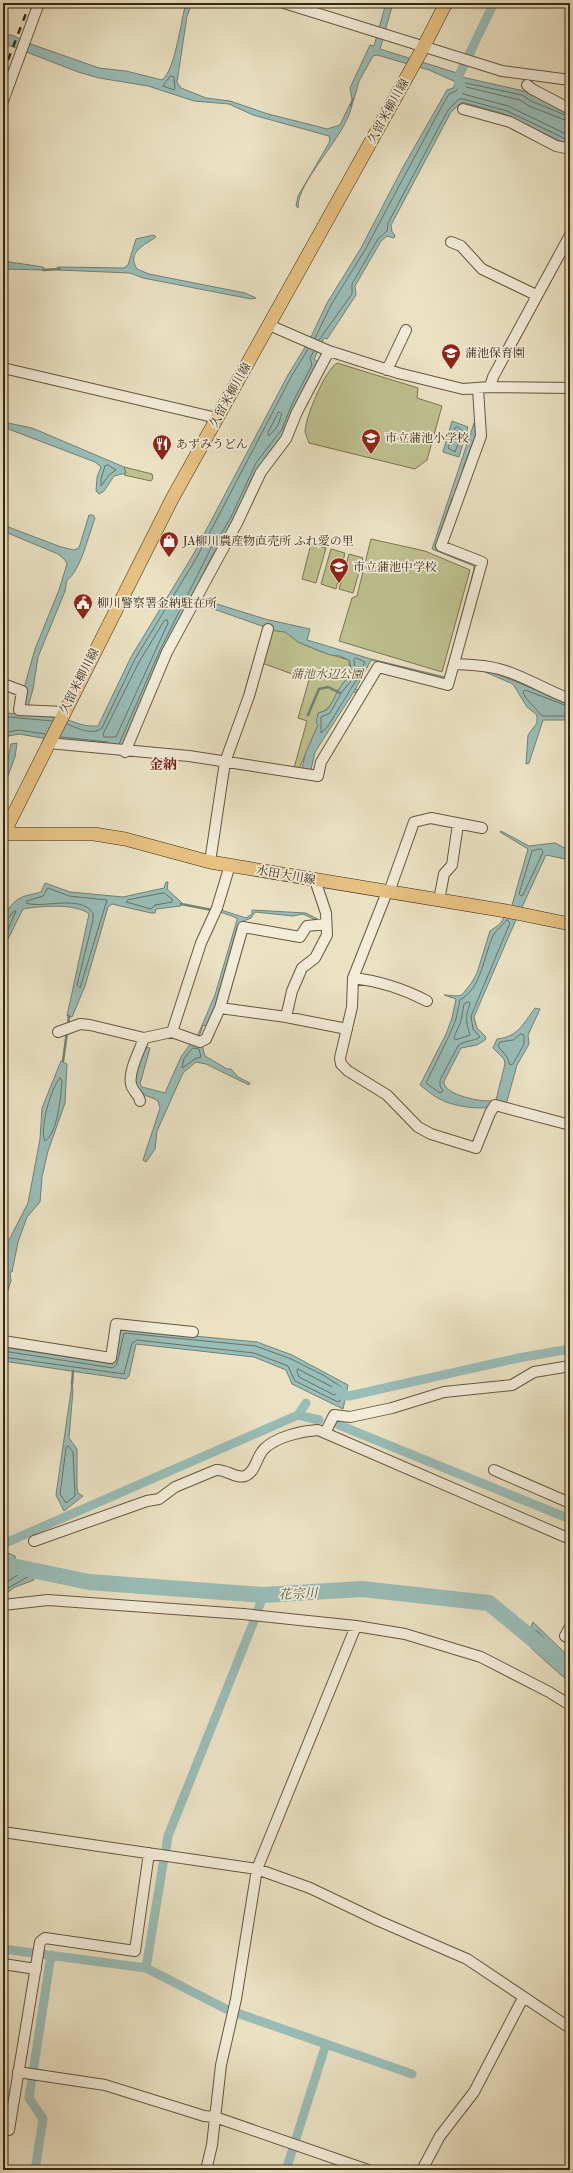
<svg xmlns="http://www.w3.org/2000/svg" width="573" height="2173" viewBox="0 0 573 2173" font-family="'IM FELL French Canon','Noto Serif JP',serif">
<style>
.green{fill:#bec18f;stroke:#7b7450}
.water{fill:#99bdb8;stroke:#728175}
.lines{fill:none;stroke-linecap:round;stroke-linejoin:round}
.shore{stroke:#687264;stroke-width:1}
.stream{stroke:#728175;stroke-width:2.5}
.canal{stroke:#99bdb8;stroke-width:9}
.river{stroke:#99bdb8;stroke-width:16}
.minor-casing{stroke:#65563d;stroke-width:12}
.major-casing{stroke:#382710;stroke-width:14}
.minor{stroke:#f2ecd9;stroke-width:10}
.major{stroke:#e6c182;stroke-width:13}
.rail{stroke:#382710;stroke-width:2.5;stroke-dasharray:7 7;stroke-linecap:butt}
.labels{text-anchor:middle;stroke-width:3.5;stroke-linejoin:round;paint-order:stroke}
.street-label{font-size:12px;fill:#382710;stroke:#f2ecd9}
.poi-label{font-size:12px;fill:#382710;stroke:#f2ecd9;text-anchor:start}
.park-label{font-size:12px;font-style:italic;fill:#5a4e30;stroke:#f2ecd9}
.water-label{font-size:13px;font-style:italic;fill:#555442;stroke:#f2ecd9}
.quarter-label{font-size:14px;font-weight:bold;fill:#7a1f14;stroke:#f2ecd9}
</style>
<rect width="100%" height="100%" fill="#ebe2c4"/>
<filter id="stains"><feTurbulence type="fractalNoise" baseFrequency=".005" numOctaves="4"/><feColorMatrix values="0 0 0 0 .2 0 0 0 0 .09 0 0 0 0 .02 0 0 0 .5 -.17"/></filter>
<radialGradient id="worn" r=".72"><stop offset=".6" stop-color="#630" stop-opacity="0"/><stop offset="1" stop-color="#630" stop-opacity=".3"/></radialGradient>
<path class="green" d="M337,363L418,388L417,398L442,406L427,460L415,469L309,443C308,439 305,434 305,431C306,416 325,370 337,363Z
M124,467L152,474L153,478L151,481L124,475L126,473Z
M371,539L425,551L470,570L442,672L339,641L352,598L357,596Z
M311,544L326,548L316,583L302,579Z
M331,549L345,553L336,589L321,584Z
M349,554L363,558L353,593L339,589Z
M270,628L286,632L298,642L322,652L349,660L350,674L340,688L342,690L349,685L359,691L357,694L350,689L343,693L338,689C335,699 330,709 320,713L318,725L299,769L294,768L307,721L298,718L309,680L259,662Z"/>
<path class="water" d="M186,3H192L187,16L177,82L181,88L206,98L230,101L268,114L316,126L327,129L340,125L350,104L352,105C346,137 297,180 298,208L296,206L298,196L329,143L330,139L329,136L253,115L229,104L194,101L148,86L99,78L78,72L3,43V35H12L28,43L99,68L126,71L162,80C175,71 181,20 186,3Z
M386,3H393L380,49L457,73L468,49L475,52L462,77L524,91L570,114V146L505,114L462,102L451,112L391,225L392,232L395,235L394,238L387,236L381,241L355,286L356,295L327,339L324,338L314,359L318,362L286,430L260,466L219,547L216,548L163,652L122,747L71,743L19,734L3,737V715L7,713C24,715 42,715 60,718C76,721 80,727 98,726L131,657L193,555L288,375L310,339L327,303L361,248L402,169L447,90L453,88L456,82L429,70L377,55L373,56L359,81L354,99H352L350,88L370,45L374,46Z
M154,235L156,237C145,245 126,252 137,269L149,274L245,293L256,298L251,299L143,278L130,273L58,270L57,267L124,268L128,265L136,239Z
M3,261L43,267L46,270L3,269Z
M452,421L468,427L459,457L443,452Z
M3,422L32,428L124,467L126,473L114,476L104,491L99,494L96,491L97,477L101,467L95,462L3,427Z
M474,423L477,432L463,468L464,472L456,497L452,498L435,548L477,565L448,677L443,679L371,660L355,690L315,752L311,770L302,768L306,752L318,725L316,723L318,713L327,710C332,704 334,697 338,691C344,680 355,674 349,660L340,656L330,655L298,642L285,632L276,631L208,607L202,603L204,600L265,619L310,629L307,640L371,659L445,677L474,569V566L432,549Z
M89,515H93L95,518C89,534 80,572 67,580L65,591L38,657L33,689L28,707L19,706L35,649L59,590L67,564L65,560L58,554L3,531V525L61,547L74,550L79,548Z
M485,672L496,674L570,703V720H543L529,763L526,764L528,735L537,723V715L527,707L513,684Z
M17,743L15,757L3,789C3,771 8,761 11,744Z
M501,831L529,846L555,843L570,851V860L546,855L511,931L474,1017L477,1028L486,1037L485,1040L477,1045L461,1048L444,1081C442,1095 486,1104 496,1100L505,1064L504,1059L493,1048L497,1039C518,1037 523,1024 535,1008L540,1009L528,1035L529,1044L517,1065L507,1101C492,1112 463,1108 446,1102C438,1099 427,1091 420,1085L446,1034L452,1018L456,999L444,995L457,996L462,995L472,982L477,973L490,931L500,924L512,905L528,849L500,832Z
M166,882H168L167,889L182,903L181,906L156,909L155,913H151L112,904L108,907L85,986L72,1017L67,1016L89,914C76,903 40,906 23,909L3,949C3,931 1,909 20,898C26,895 35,894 41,892L45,883L70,892L123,897L164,888Z
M221,910L246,918L252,914V910L306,913L321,921L320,922L303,914L293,916L255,912L251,918L241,922L217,1004L206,1026L203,1025L199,1037H197L215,995L237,920V918L220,912Z
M191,1043L202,1045L205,1056L227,1069H231L238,1077L250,1083L249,1085L206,1064L196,1062L183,1073L157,1131L155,1149L146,1162L143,1160L160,1108L158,1101C153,1097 146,1097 142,1093C127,1081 139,1062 144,1047L150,1048L140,1084L142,1087L165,1093L181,1057Z
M61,1061L67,1064L65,1103L48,1151L42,1177L40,1202L27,1217L18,1242L12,1272H10L11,1281L3,1304V1276L6,1272L4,1271L3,1245L9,1240L28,1203L40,1139L42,1108Z
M121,1329L257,1342L292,1355L348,1385L343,1409L292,1384L286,1370L254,1357L136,1344L129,1376L126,1379L3,1361V1347L113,1364Z
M72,1384L73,1390L69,1438L77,1449V1487L78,1493L83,1496L64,1511L56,1495Z
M3,1551L15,1556L16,1563L33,1566L34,1580L15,1587L3,1596Z
M533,1622L570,1658V1683L532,1649L526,1639Z"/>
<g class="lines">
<path class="shore" d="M171,76L174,77L175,88L174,90L163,86Z
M570,122L529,106L520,100L466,87L462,91L463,94L508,106L570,136
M315,338L331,305L365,250L437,115L449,94L456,91L461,82L522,95L531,101L570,117
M319,340L352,294V284L378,239L387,231L388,223L448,110L459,99H463L507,111L570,141
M279,412L282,414L277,427L269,436L268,433Z
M457,427L463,431L455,452L448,448L455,428Z
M108,465L116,470L109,475L101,486V479L105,466Z
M167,620L168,623L116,737H104L103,734L139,662L164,621Z
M356,658L365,662L360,674L328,726L321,733V717L330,713L342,692L351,681L355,671L354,660Z
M570,707L525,690L523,692L525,697L542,716H570
M3,719L9,717L52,721
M67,724C77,728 92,736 102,728L135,659L197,557L291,377L308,349
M3,733L19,730L45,734
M61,737L108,742
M119,744L160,650L212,546L216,543L231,517L256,463L282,429L292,404L312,365L310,358L314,351
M541,849L543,852L523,895L521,896L519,894L532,851Z
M48,888L69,896L107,900L80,988L77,985L93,920V913C80,894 43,909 26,903L27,901L43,896Z
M164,893L172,899V902L155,905L151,909L126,902L128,900Z
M507,920L510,923L471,1016L473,1029L480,1037C473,1042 464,1040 458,1046L440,1080V1086L443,1091L440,1093L426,1083L449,1036L456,1019L460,1000C482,987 483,958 493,936C495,931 503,925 507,920Z
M3,921L7,920L14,911H16L3,941
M469,1002L470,1004C465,1017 466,1022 470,1035L455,1040L454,1037L461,1021L464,1004Z
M521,1034L524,1035V1044L513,1064L510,1065L507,1057L498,1046L500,1042L513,1040Z
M193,1048L199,1049L201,1057L195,1059L182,1068L184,1059Z
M60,1078L62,1080C61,1095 58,1133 45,1141C39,1130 51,1087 60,1078Z
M3,1351L113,1368L117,1364L124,1333L256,1346L291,1359L323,1375L343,1388L340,1401L338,1402L295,1381L288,1366L254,1353L137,1340L132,1343L124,1374L3,1357
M298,1369L336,1389V1394L334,1395L299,1377L297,1371Z
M68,1446L73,1452L75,1496L66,1503L60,1494L66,1448Z
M3,1556L11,1559L14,1566L29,1570V1576L3,1591
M3,1561L6,1563L11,1570L19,1574L3,1585
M570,1661L560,1655L537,1631H534L531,1638L535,1645L570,1678"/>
<path class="stream" d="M351,105L353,99
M43,270L60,269
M308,715L319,689L328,687L340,693
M181,904L212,910
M68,1025L69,1016
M63,1061L67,1032
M72,1384L73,1371"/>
<path class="canal" d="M462,88L458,77L494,3
M336,1389L349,1396
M343,1396H349L518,1358L570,1349
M298,1415L319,1420
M339,1425L570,1519
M3,1544L298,1415L306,1403
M258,1610L263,1595
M166,1849L168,1836L254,1621
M3,1949L33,1953
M40,1954L146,1968L164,1858
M146,1968L226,2009
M237,2013L412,2074
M35,2170L43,2119L29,2098L51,1955
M286,2170L326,2044"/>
<path class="river" d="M3,1564L89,1582L263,1595L362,1589L489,1603L570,1670"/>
<defs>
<path id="minor" d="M284,3L502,71L570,80
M527,85L532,89L570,109
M3,101L39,3
M463,109L510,122L556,146L570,149
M451,242L461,246L482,269L536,295
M329,351L398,373L463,389L490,387L570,388
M3,368L217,418
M387,370L406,330
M490,387L493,377L570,235
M455,664C469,665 485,665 499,669C523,675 545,690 570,699
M3,684L22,691L19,710L64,712
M48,743L189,756L318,776L321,762L378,667L448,685L482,562L441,546L481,436L478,389
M125,752L167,652L237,523L261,472L286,439L297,412L329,351L269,325
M210,862L225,762L249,696L268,629
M230,865L217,908L201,943L172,1032L200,1042L206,1039L220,1008L286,1017L347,1029
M387,892L353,978L352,1007L340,1058L341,1064L348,1071L387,1095L418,1127L431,1134L476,1148L490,1113L495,1105L570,1125
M389,892L414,822L431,818L482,828
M439,900L444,874L452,865L458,824
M353,978C380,981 402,988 427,1001
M220,1008L243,927L300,937L307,926L326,924
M286,1017L292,991L302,968L315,958L327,935L326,913L315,880
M58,1032L80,1024L90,1025L144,1038L172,1032
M140,1101C139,1094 132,1091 131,1084C128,1071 140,1050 144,1038
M3,1341L111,1358L116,1324L193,1332
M325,1433L334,1415L350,1417L392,1408L444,1392L512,1385L534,1372L570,1366
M494,1470L570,1503
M34,1541L147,1501L159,1499L175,1487L216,1470C226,1469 236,1479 245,1476C256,1472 256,1457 264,1449C276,1437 301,1431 318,1430L570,1539
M3,1605L48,1600L243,1614L356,1626L405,1634L481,1657L549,1692L570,1705
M570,1627L565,1636L570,1639
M3,1832L257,1869L310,1888L379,1921L467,1959L570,2028
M3,1964L36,1969
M18,2072L105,2085L204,2116L215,2117L368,2170
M3,2129L9,2130L40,1942L45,1938L135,1951L149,1853
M206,2170L212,2145L221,2065L236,1999L257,1869L356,1626
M422,2170L440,2136L474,2092L523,1998"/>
<path id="major" d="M3,834H94L125,839L210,862L506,911L570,924
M3,835L172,499L423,48L446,3"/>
</defs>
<use href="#minor" class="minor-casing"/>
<use href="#major" class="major-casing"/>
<use href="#minor" class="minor"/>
<use href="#major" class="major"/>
<path class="rail" d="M3,73L30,3"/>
</g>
<defs>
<symbol id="school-pin" viewBox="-11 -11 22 30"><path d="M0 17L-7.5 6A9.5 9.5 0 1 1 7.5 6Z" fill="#8f2418" stroke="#f2ecd9"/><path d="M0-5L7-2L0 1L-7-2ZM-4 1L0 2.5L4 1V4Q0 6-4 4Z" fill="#fff"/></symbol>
<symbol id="restaurant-pin" viewBox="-11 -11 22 30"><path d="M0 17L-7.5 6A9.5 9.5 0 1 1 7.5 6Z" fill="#8f2418" stroke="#f2ecd9"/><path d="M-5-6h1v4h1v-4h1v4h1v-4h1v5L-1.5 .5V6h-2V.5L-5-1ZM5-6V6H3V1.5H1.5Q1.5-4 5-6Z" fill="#fff"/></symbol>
<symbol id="shop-pin" viewBox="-11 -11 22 30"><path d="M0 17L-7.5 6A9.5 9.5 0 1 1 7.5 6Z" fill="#8f2418" stroke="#f2ecd9"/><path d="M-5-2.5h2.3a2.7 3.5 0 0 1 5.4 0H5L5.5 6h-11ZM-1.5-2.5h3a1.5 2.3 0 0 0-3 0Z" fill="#fff"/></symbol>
<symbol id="civic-pin" viewBox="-11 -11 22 30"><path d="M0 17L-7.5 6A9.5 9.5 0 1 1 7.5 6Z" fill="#8f2418" stroke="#f2ecd9"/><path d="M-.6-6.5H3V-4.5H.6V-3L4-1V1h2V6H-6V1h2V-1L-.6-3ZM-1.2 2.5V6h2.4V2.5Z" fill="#fff"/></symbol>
</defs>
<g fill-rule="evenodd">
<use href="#school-pin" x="440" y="342" width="22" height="30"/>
<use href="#school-pin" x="360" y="427" width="22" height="30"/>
<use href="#restaurant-pin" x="151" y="433" width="22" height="30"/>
<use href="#shop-pin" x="158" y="530" width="22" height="30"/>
<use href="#school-pin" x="328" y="556" width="22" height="30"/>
<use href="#civic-pin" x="72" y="592" width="22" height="30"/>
</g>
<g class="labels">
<g class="street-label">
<text transform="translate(388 111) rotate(-61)" y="4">久留米柳川線</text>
<text transform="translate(230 395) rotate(-61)" y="4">久留米柳川線</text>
<text transform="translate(79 681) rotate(-63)" y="4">久留米柳川線</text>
<text transform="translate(286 875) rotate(10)" y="4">水田大川線</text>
</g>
<g class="poi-label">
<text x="465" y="357">蒲池保育園</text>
<text x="385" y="442">市立蒲池小学校</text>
<text x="176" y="448">あずみうどん</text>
<text x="183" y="545">JA柳川農産物直売所 ふれ愛の里</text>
<text x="353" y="571">市立蒲池中学校</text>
<text x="97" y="607">柳川警察署金納駐在所</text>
</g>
<g class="park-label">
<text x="327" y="678">蒲池水辺公園</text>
</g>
<g class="water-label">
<text transform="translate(298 1593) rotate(-3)" y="5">花宗川</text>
</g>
<g class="quarter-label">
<text x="163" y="769">金納</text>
</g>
</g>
<rect width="573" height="2173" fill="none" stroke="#ebe2c4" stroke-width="16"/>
<rect x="4" y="4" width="565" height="2165" fill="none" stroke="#382710" stroke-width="2"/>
<rect x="8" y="8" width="557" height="2157" fill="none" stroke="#382710"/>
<rect width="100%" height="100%" filter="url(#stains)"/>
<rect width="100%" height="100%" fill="url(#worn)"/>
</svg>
